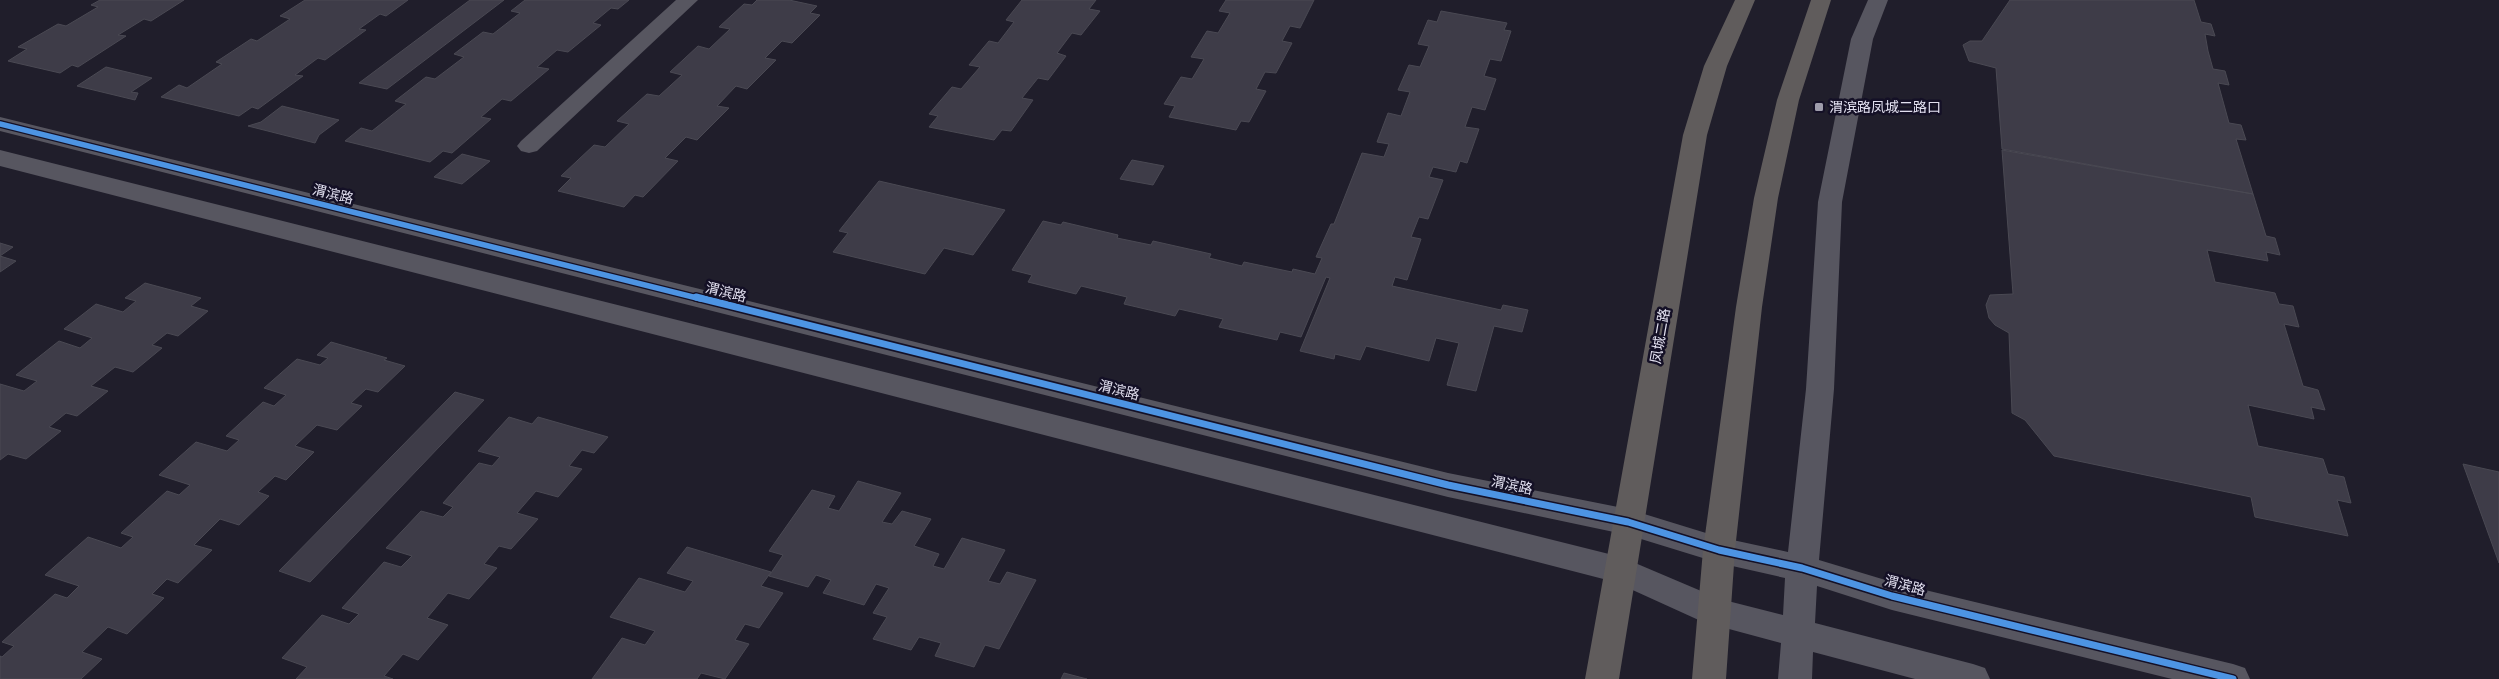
<svg xmlns="http://www.w3.org/2000/svg" width="2499" height="679" viewBox="0 0 2499 679" font-family="Signika,'Noto Sans SC',sans-serif">
<style>
.building{fill:#3e3c48;stroke:#4a4953}
.lines{fill:none;stroke-linecap:round;stroke-linejoin:round}
.minor{fill:#575660;fill-rule:evenodd}
.major{fill:#605c5c;fill-rule:evenodd}
.cycleway-far1-casing{stroke:#141026;stroke-width:8}
.cycleway-casing{stroke:#141026;stroke-width:10}
.cycleway-far1{stroke:#4d94e3;stroke-width:5.5}
.cycleway{stroke:#4d94e3;stroke-width:7}
.poi-dot{fill:#9e9cab;stroke:#141026;stroke-width:2}
.labels{text-anchor:middle;stroke-width:5;stroke-linejoin:round;paint-order:stroke}
.poi-label{font-size:14px;fill:#e2e0f0;stroke:#141026;text-anchor:start}
.street-label{font-size:14px;fill:#e2e0f0;stroke:#141026}
</style>
<rect width="100%" height="100%" fill="#201e2b"/>
<path class="building" d="M100,0H184L151,21L144,19L118,35L126,36L78,67L72,65L60,73L8,61L27,49L18,47L58,24L66,26L98,7L91,5Z
M305,0H408L386,16L380,14L359,29L366,30L325,60L318,58L295,75L303,76L258,109L252,107L239,116L161,97L179,85L187,88L222,64L216,62L251,39L257,41L290,19L280,16Z
M470,0H504L387,89L359,83Z
M525,0H629L618,9L611,8L593,23L601,25L568,52L557,50L537,67L549,69L511,101L502,99L481,117L491,119L452,153L443,151L430,162L345,141L361,128L372,131L406,104L395,101L426,77L435,79L464,57L454,54L483,32L493,34L520,13L511,11Z
M757,0H789L817,6L810,13L820,15L792,43L782,41L765,58L776,60L747,89L736,86L717,106L729,108L697,140L686,137L665,158L678,161L643,197L635,195L624,207L558,191L571,178L561,176L594,145L605,147L629,124L617,121L647,94L659,96L682,75L670,72L698,46L709,49L730,29L719,27L744,4L752,5Z
M1022,0H1096L1089,9L1100,11L1081,35L1072,33L1057,53L1066,56L1048,80L1038,78L1022,98L1033,100L1011,131L1002,130L994,140L929,127L938,116L929,114L952,87L961,89L980,67L969,65L989,41L998,43L1014,22L1006,20Z
M1226,0H1314L1300,28L1290,26L1282,41L1292,43L1276,73L1265,72L1256,89L1266,91L1249,122L1241,121L1236,130L1169,117L1175,106L1164,104L1181,77L1192,79L1204,59L1191,57L1207,31L1218,33L1230,13L1219,11Z
M2010,0H2194L2201,22L2211,24L2215,36L2205,34L2208,51L2213,69L2225,71L2229,85L2218,83L2229,123L2241,125L2246,140L2236,139L2253,194L2002,149L1996,68L1969,61L1963,45L1970,41H1982Z
M1441,11L1507,23L1504,30L1511,31L1501,61L1490,59L1484,76L1496,79L1485,110L1472,107L1465,127L1479,129L1467,163L1460,161L1456,172L1433,167L1429,177L1443,180L1428,219L1419,217L1411,237L1421,239L1407,280L1395,277L1392,286L1501,310L1503,305L1528,310L1522,332L1494,326L1476,391L1447,385L1459,343L1436,338L1429,361L1366,346L1360,360L1335,354L1334,359L1300,351L1330,278L1326,277L1301,337L1280,332L1277,340L1219,327L1223,319L1179,309L1175,316L1124,304L1127,297L1081,286L1076,294L1028,282L1032,275L1012,270L1043,221L1061,225L1063,222L1118,235L1117,238L1151,245L1153,241L1211,254L1209,258L1242,266L1244,262L1292,272L1293,269L1315,274L1322,258L1316,257L1331,224H1334L1362,153L1384,157L1389,144L1377,142L1388,113L1401,116L1410,92L1398,90L1409,65L1420,67L1429,46L1418,44L1428,20L1437,22Z
M106,67L152,78L131,92L138,93L135,100L77,86Z
M282,106L339,120L319,135L315,143L248,126L261,122Z
M2002,150L2253,194L2266,236L2275,238L2280,255L2266,252L2268,261L2207,250L2215,282L2275,293L2279,304L2293,306L2299,327L2284,324L2303,386L2318,390L2325,410L2311,407L2314,419L2248,405L2258,446L2323,459L2328,474L2344,477L2351,503L2337,500L2348,536L2255,517L2251,497L2054,456L2025,420L2012,413L2009,333L1995,325L1989,318L1986,305L1990,295L2013,294Z
M462,154L490,161L462,184L434,177Z
M1132,160L1164,166L1153,185L1120,179Z
M879,181L1005,210L973,255L944,248L925,274L833,252L848,233L839,231Z
M0,243L13,247L0,256Z
M0,256L16,261L0,272Z
M145,283L201,298L191,306L208,311L178,336L167,333L152,345L162,348L133,372L115,367L91,386L108,391L77,416L66,413L49,427L61,431L26,459L8,454L0,460V384L24,391L37,381L16,375L59,341L80,348L92,338L64,329L96,304L123,312L136,301L125,298Z
M331,342L387,358L384,360L405,366L378,392L366,389L351,403L362,406L337,430L317,425L295,446L314,452L286,480L275,476L258,492L269,496L239,525L220,519L194,545L212,550L178,583L167,579L152,594L164,598L127,634L108,627L82,652L102,659L81,679H0V656L2,657L14,646L2,642L55,594L67,598L79,586L45,575L88,537L121,548L133,537L121,533L167,491L179,495L190,485L159,475L196,442L227,451L239,440L226,436L263,402L274,406L286,395L264,388L297,359L320,365L328,358L317,355Z
M455,392L484,400L310,582L279,571Z
M509,417L532,424L538,417L608,437L594,453L582,450L569,466L582,469L558,497L536,491L517,513L538,519L511,549L499,546L484,564L497,568L469,599L448,593L427,618L448,625L418,660L403,654L384,676L393,679H296L307,667L282,658L322,615L349,624L359,614L342,608L384,562L401,567L412,556L386,548L421,511L443,517L453,507L443,503L479,463L492,466L500,457L478,451Z
M2463,464L2499,472V563Z
M858,481L901,493L882,522L892,524L902,511L931,519L914,546L939,554L933,566L944,569L962,538L1005,550L988,581L1000,584L1007,572L1036,580L999,649L985,645L974,667L935,656L941,643L919,637L911,650L873,639L887,617L873,613L889,588L876,584L864,605L823,593L831,580L816,575L808,587L769,576L783,555L769,551L812,490L835,496L828,508L839,511Z
M687,547L771,572L761,586L783,593L759,628L745,624L735,640L749,644L725,679L701,673L697,679H592L622,638L645,645L655,631L610,617L639,578L685,592L693,581L667,573Z
M1064,673L1087,679H1061Z"/>
<g class="lines">
<path class="minor" d="M676,0H698L537,151L529,153L521,151L517,146L521,141Z
M1868,0H1888L1873,39L1842,202L1834,389L1819,560L1892,582L2233,664L2245,668L2250,679H2172L1892,610L1817,586L1815,623L1973,664L1985,668L1990,679H1915L1813,652L1812,679H1778L1781,643L1703,622L1615,582L0,166V150L1621,557L1720,599L1783,615L1785,578L1719,563L1628,535L1448,497L0,131V117L1448,473L1628,509L1719,537L1788,552L1806,389L1818,202L1851,39Z"/>
<path class="major" d="M1735,0H1755L1727,66L1707,135L1619,679H1585L1683,135L1704,66Z
M1811,0H1831L1799,100L1778,198L1762,307L1735,550L1726,679H1692L1703,550L1736,307L1754,198L1777,100Z"/>
<defs>
<path id="cycleway-far1" d="M0,124L701,299"/>
<path id="cycleway" d="M696,297L1448,485L1628,522L1719,550L1802,568L1892,596L2233,679"/>
</defs>
<use href="#cycleway-far1" class="cycleway-far1-casing"/>
<use href="#cycleway" class="cycleway-casing"/>
<use href="#cycleway-far1" class="cycleway-far1"/>
<use href="#cycleway" class="cycleway"/>
</g>
<rect class="poi-dot" x="1814" y="102" width="10" height="10" rx="2.5"/>
<g class="labels">
<g class="poi-label">
<text x="1829" y="112">渭滨路凤城二路口</text>
</g>
<g class="street-label">
<text transform="translate(333 194) rotate(14)" y="5">渭滨路</text>
<text transform="translate(726 292) rotate(14)" y="5">渭滨路</text>
<text transform="translate(1660 336) rotate(-80)" y="5">凤城二路</text>
<text transform="translate(1119 390) rotate(14)" y="5">渭滨路</text>
<text transform="translate(1512 485) rotate(12)" y="5">渭滨路</text>
<text transform="translate(1905 585) rotate(15)" y="5">渭滨路</text>
</g>
</g>
</svg>
